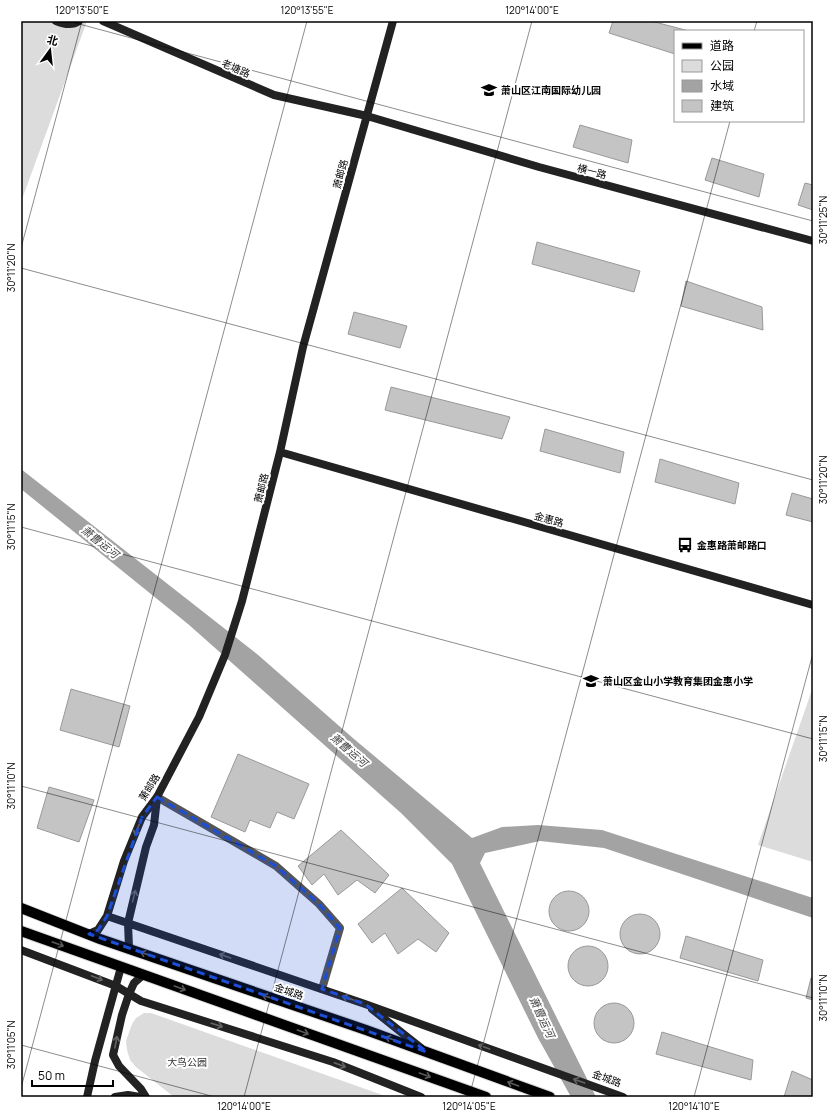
<svg xmlns="http://www.w3.org/2000/svg" width="834" height="1118" viewBox="0 0 834 1118" font-family="Manrope,'Noto Sans SC',sans-serif">
<style>
.green{fill:#dcdcdc}
.water{fill:#a3a3a3}
.building{fill:#c4c4c4;stroke:#999}
.lines{fill:none;stroke-linecap:round;stroke-linejoin:round}
.primary-casing{stroke:#dbdbdb;stroke-width:12}
.street{stroke:#555;stroke-width:8}
.secondary{stroke:#222;stroke-width:8}
.primary{stroke:#000;stroke-width:10}
.oneway{stroke:#646464}
.oneway2{stroke:#595959}
.marked{fill:#1d4ed8;fill-opacity:0.2;stroke:#1d4ed8;stroke-width:3;stroke-dasharray:8 5;stroke-linejoin:round}
.ticks{fill:none;stroke:#000;stroke-width:1;stroke-opacity:0.45}
.labels{text-anchor:middle;stroke-width:4;stroke-linejoin:round;paint-order:stroke}
.street-label{font-size:10px;fill:#000;stroke:#fff}
.poi-label{font-size:10px;font-weight:bold;fill:#000;stroke:#fff;text-anchor:start}
.park-label{font-size:10px;fill:#333;stroke:#fff}
.water-label{font-size:11px;font-style:italic;fill:#444;stroke:#fff}
.neatline{fill:none;stroke:#000;stroke-width:1.5}
.ticks-label{font-size:10px;text-anchor:middle;fill:#000}
</style>
<rect width="100%" height="100%" fill="#fff"/>
<path class="green" d="M21,21H87L21,202Z
M813,687V862L758,845Z
M144,1013H151L388,1097H174L136,1067L130,1060L127,1050L126,1041L132,1024L136,1018Z"/>
<path class="water" d="M21,469L257,654L354,739L472,838L502,827L538,825L602,830L813,898V918L604,848L540,841L485,853L480,863L596,1097H571L538,1038L452,864L401,813L188,624L21,489Z"/>
<path class="building" d="M613,21H651L689,31H675V54L609,33Z
M580,125L632,140L628,163L573,147Z
M712,158L764,174L759,197L705,180Z
M805,183L813,185V210L798,205Z
M537,242L640,271L634,292L532,264Z
M686,281L762,307L763,330L681,306Z
M354,312L407,326L400,348L348,334Z
M391,387L510,417L502,439L385,410Z
M545,429L624,452L620,473L540,451Z
M660,459L739,483L735,504L655,482Z
M792,493L813,499V522L786,515Z
M71,689L130,706L119,747L60,730Z
M238,754L309,784L294,819L277,812L270,828L250,820L245,832L211,817Z
M49,787L94,800L79,842L37,828Z
M341,830L389,875L375,893L357,880L338,895L324,874L312,885L298,866Z
M402,888L449,933L436,952L418,939L398,954L385,933L372,943L358,924Z
M549 911a20 20 0 1 1 40 0a20 20 0 1 1-40 0Z
M620 934a20 20 0 1 1 40 0a20 20 0 1 1-40 0Z
M686,936L763,960L758,981L680,958Z
M568 966a20 20 0 1 1 40 0a20 20 0 1 1-40 0Z
M811,978L813,979V1000L806,998Z
M594 1023a20 20 0 1 1 40 0a20 20 0 1 1-40 0Z
M662,1032L753,1060L751,1080L656,1054Z
M792,1071L813,1080V1097H784Z"/>
<g class="lines">
<defs>
<path id="primary" d="M21,908L100,939L366,1030L550,1097
M21,931L486,1097"/>
</defs>
<use href="#primary" class="primary-casing"/>
<path class="street" d="M157,797L276,866L319,904L340,928L322,989"/>
<path class="secondary" d="M56,21C63,24 72,26 79,21
M103,21L274,95L367,116L539,167L813,241
M280,452L813,605
M107,916L365,1004L623,1097
M89,934L98,930L107,916L124,861L142,817L157,797L199,717L225,655L242,601L280,452L303,347L393,21
M129,948L128,923L146,847L154,825L157,798
M21,950L116,986L141,1001L333,1062L421,1097
M143,975L134,983L129,994L122,1015L113,1055L119,1066L141,1089L146,1097
M372,1009L421,1048
M87,1097L95,1061L121,967
M115,1097L128,1095L140,1097"/>
<use href="#primary" class="primary"/>
</g>
<defs><path id="oneway-shaft" d="M-6 0H5M1.5-3L5.5 0L1.5 3" fill="none" stroke-width="1.6" stroke-linecap="round" stroke-linejoin="round"/></defs>
<g class="oneway">
<use href="#oneway-shaft" transform="translate(137 830) rotate(111)"/>
<use href="#oneway-shaft" transform="translate(134 896) rotate(-76)"/>
<use href="#oneway-shaft" transform="translate(225 956) rotate(-161)"/>
<use href="#oneway-shaft" transform="translate(97 978) rotate(21)"/>
<use href="#oneway-shaft" transform="translate(348 998) rotate(-161)"/>
<use href="#oneway-shaft" transform="translate(217 1025) rotate(18)"/>
<use href="#oneway-shaft" transform="translate(116 1042) rotate(-79)"/>
<use href="#oneway-shaft" transform="translate(484 1047) rotate(-160)"/>
<use href="#oneway-shaft" transform="translate(340 1065) rotate(21)"/>
<use href="#oneway-shaft" transform="translate(579 1081) rotate(-160)"/>
</g>
<g class="oneway2">
<use href="#oneway-shaft" transform="translate(58 944) rotate(20)"/>
<use href="#oneway-shaft" transform="translate(146 954) rotate(-161)"/>
<use href="#oneway-shaft" transform="translate(180 988) rotate(20)"/>
<use href="#oneway-shaft" transform="translate(268 997) rotate(-161)"/>
<use href="#oneway-shaft" transform="translate(303 1032) rotate(20)"/>
<use href="#oneway-shaft" transform="translate(391 1039) rotate(-160)"/>
<use href="#oneway-shaft" transform="translate(425 1075) rotate(20)"/>
<use href="#oneway-shaft" transform="translate(513 1084) rotate(-160)"/>
</g>
<path class="marked" d="M157,797L276,866L319,904L340,928L322,989L365,1004L427,1052L89,934L98,930L107,916L142,817Z"/>
<path class="ticks" d="M68,21L813,221M754,31L757,21M21,248L82,21M21,268L813,480M21,527L813,739M21,786L813,998M21,1045L215,1097M21,1088L307,21M244,1097L532,21M469,1097L730,121M694,1097L813,653"/>
<defs>
<symbol id="school-bare" viewBox="-9 -9 18 18"><path d="M0-5L7-2L0 1L-7-2ZM-4 1L0 2.5L4 1V4Q0 6-4 4Z" fill="#000" stroke="#fff" stroke-width="2.5" paint-order="stroke"/></symbol>
<symbol id="bus-bare" viewBox="-9 -9 18 18"><path d="M-5-6H5V4H4V6H2V4H-2V6H-4V4H-5ZM-3.5-4V0h7V-4ZM-3.5 1.2v1.5H-2V1.2ZM2 1.2v1.5H3.5V1.2Z" fill="#000" stroke="#fff" stroke-width="2.5" paint-order="stroke"/></symbol>
</defs>
<g fill-rule="evenodd">
<use href="#school-bare" x="478" y="79" width="22" height="22"/>
<use href="#bus-bare" x="674" y="534" width="22" height="22"/>
<use href="#school-bare" x="580" y="670" width="22" height="22"/>
</g>
<g class="labels">
<g class="street-label">
<text transform="translate(236 68) rotate(23)" y="4">老塘路</text>
<text transform="translate(592 171) rotate(15)" y="4">横一路</text>
<text transform="translate(340 174) rotate(-75)" y="4">萧邮路</text>
<text transform="translate(261 488) rotate(-76)" y="4">萧邮路</text>
<text transform="translate(549 519) rotate(16)" y="4">金惠路</text>
<text transform="translate(149 787) rotate(-58)" y="4">萧邮路</text>
<text transform="translate(289 991) rotate(19)" y="4">金城路</text>
<text transform="translate(607 1078) rotate(20)" y="4">金城路</text>
</g>
<g class="poi-label">
<text x="501" y="94">萧山区江南国际幼儿园</text>
<text x="697" y="549">金惠路萧邮路口</text>
<text x="603" y="685">萧山区金山小学教育集团金惠小学</text>
</g>
<g class="park-label">
<text x="187" y="1066">大鸟公园</text>
</g>
<g class="water-label">
<text transform="translate(100 542) rotate(39)" y="4">萧曹运河</text>
<text transform="translate(349 750) rotate(41)" y="4">萧曹运河</text>
<text transform="translate(542 1017) rotate(65)" y="4">萧曹运河</text>
</g>
</g>
<rect width="834" height="1118" fill="none" stroke="#ffffff" stroke-width="44"/>
<rect x="674" y="30" width="130" height="92" fill="#ffffff" stroke="#999999"/>
<rect x="682" y="43" width="20" height="6" fill="#000000" stroke="#999999"/>
<text x="710" y="50" font-size="12" fill="#000000">道路</text>
<rect x="682" y="60" width="20" height="12" fill="#dcdcdc" stroke="#999999"/>
<text x="710" y="70" font-size="12" fill="#000000">公园</text>
<rect x="682" y="80" width="20" height="12" fill="#a3a3a3" stroke="#999999"/>
<text x="710" y="90" font-size="12" fill="#000000">水域</text>
<rect x="682" y="100" width="20" height="12" fill="#c4c4c4" stroke="#999999"/>
<text x="710" y="110" font-size="12" fill="#000000">建筑</text>
<g transform="translate(50 50) rotate(15)" stroke="#ffffff" stroke-width="3" paint-order="stroke">
<path d="M0-3L7 15L0 10L-7 15Z" fill="#000000"/>
<text y="-6" font-size="11" font-weight="bold" text-anchor="middle" fill="#000000">北</text>
</g>
<path d="M32 1080v6h81v-6" fill="none" stroke="#000000" stroke-width="2"/>
<text x="38" y="1080" font-size="12" fill="#000000" stroke="#ffffff" stroke-width="3" paint-order="stroke">50 m</text>
<rect x="22" y="22" width="790" height="1074" class="neatline"/>
<g class="ticks-label">
<text x="82" y="14">120°13'50"E</text>
<text x="307" y="14">120°13'55"E</text>
<text x="532" y="14">120°14'00"E</text>
<text transform="translate(823 220) rotate(-90)" y="4">30°11'25"N</text>
<text transform="translate(11 268) rotate(-90)" y="4">30°11'20"N</text>
<text transform="translate(823 480) rotate(-90)" y="4">30°11'20"N</text>
<text transform="translate(11 527) rotate(-90)" y="4">30°11'15"N</text>
<text transform="translate(823 739) rotate(-90)" y="4">30°11'15"N</text>
<text transform="translate(11 786) rotate(-90)" y="4">30°11'10"N</text>
<text transform="translate(823 998) rotate(-90)" y="4">30°11'10"N</text>
<text transform="translate(11 1045) rotate(-90)" y="4">30°11'05"N</text>
<text x="244" y="1110">120°14'00"E</text>
<text x="469" y="1110">120°14'05"E</text>
<text x="694" y="1110">120°14'10"E</text>
</g>
</svg>
